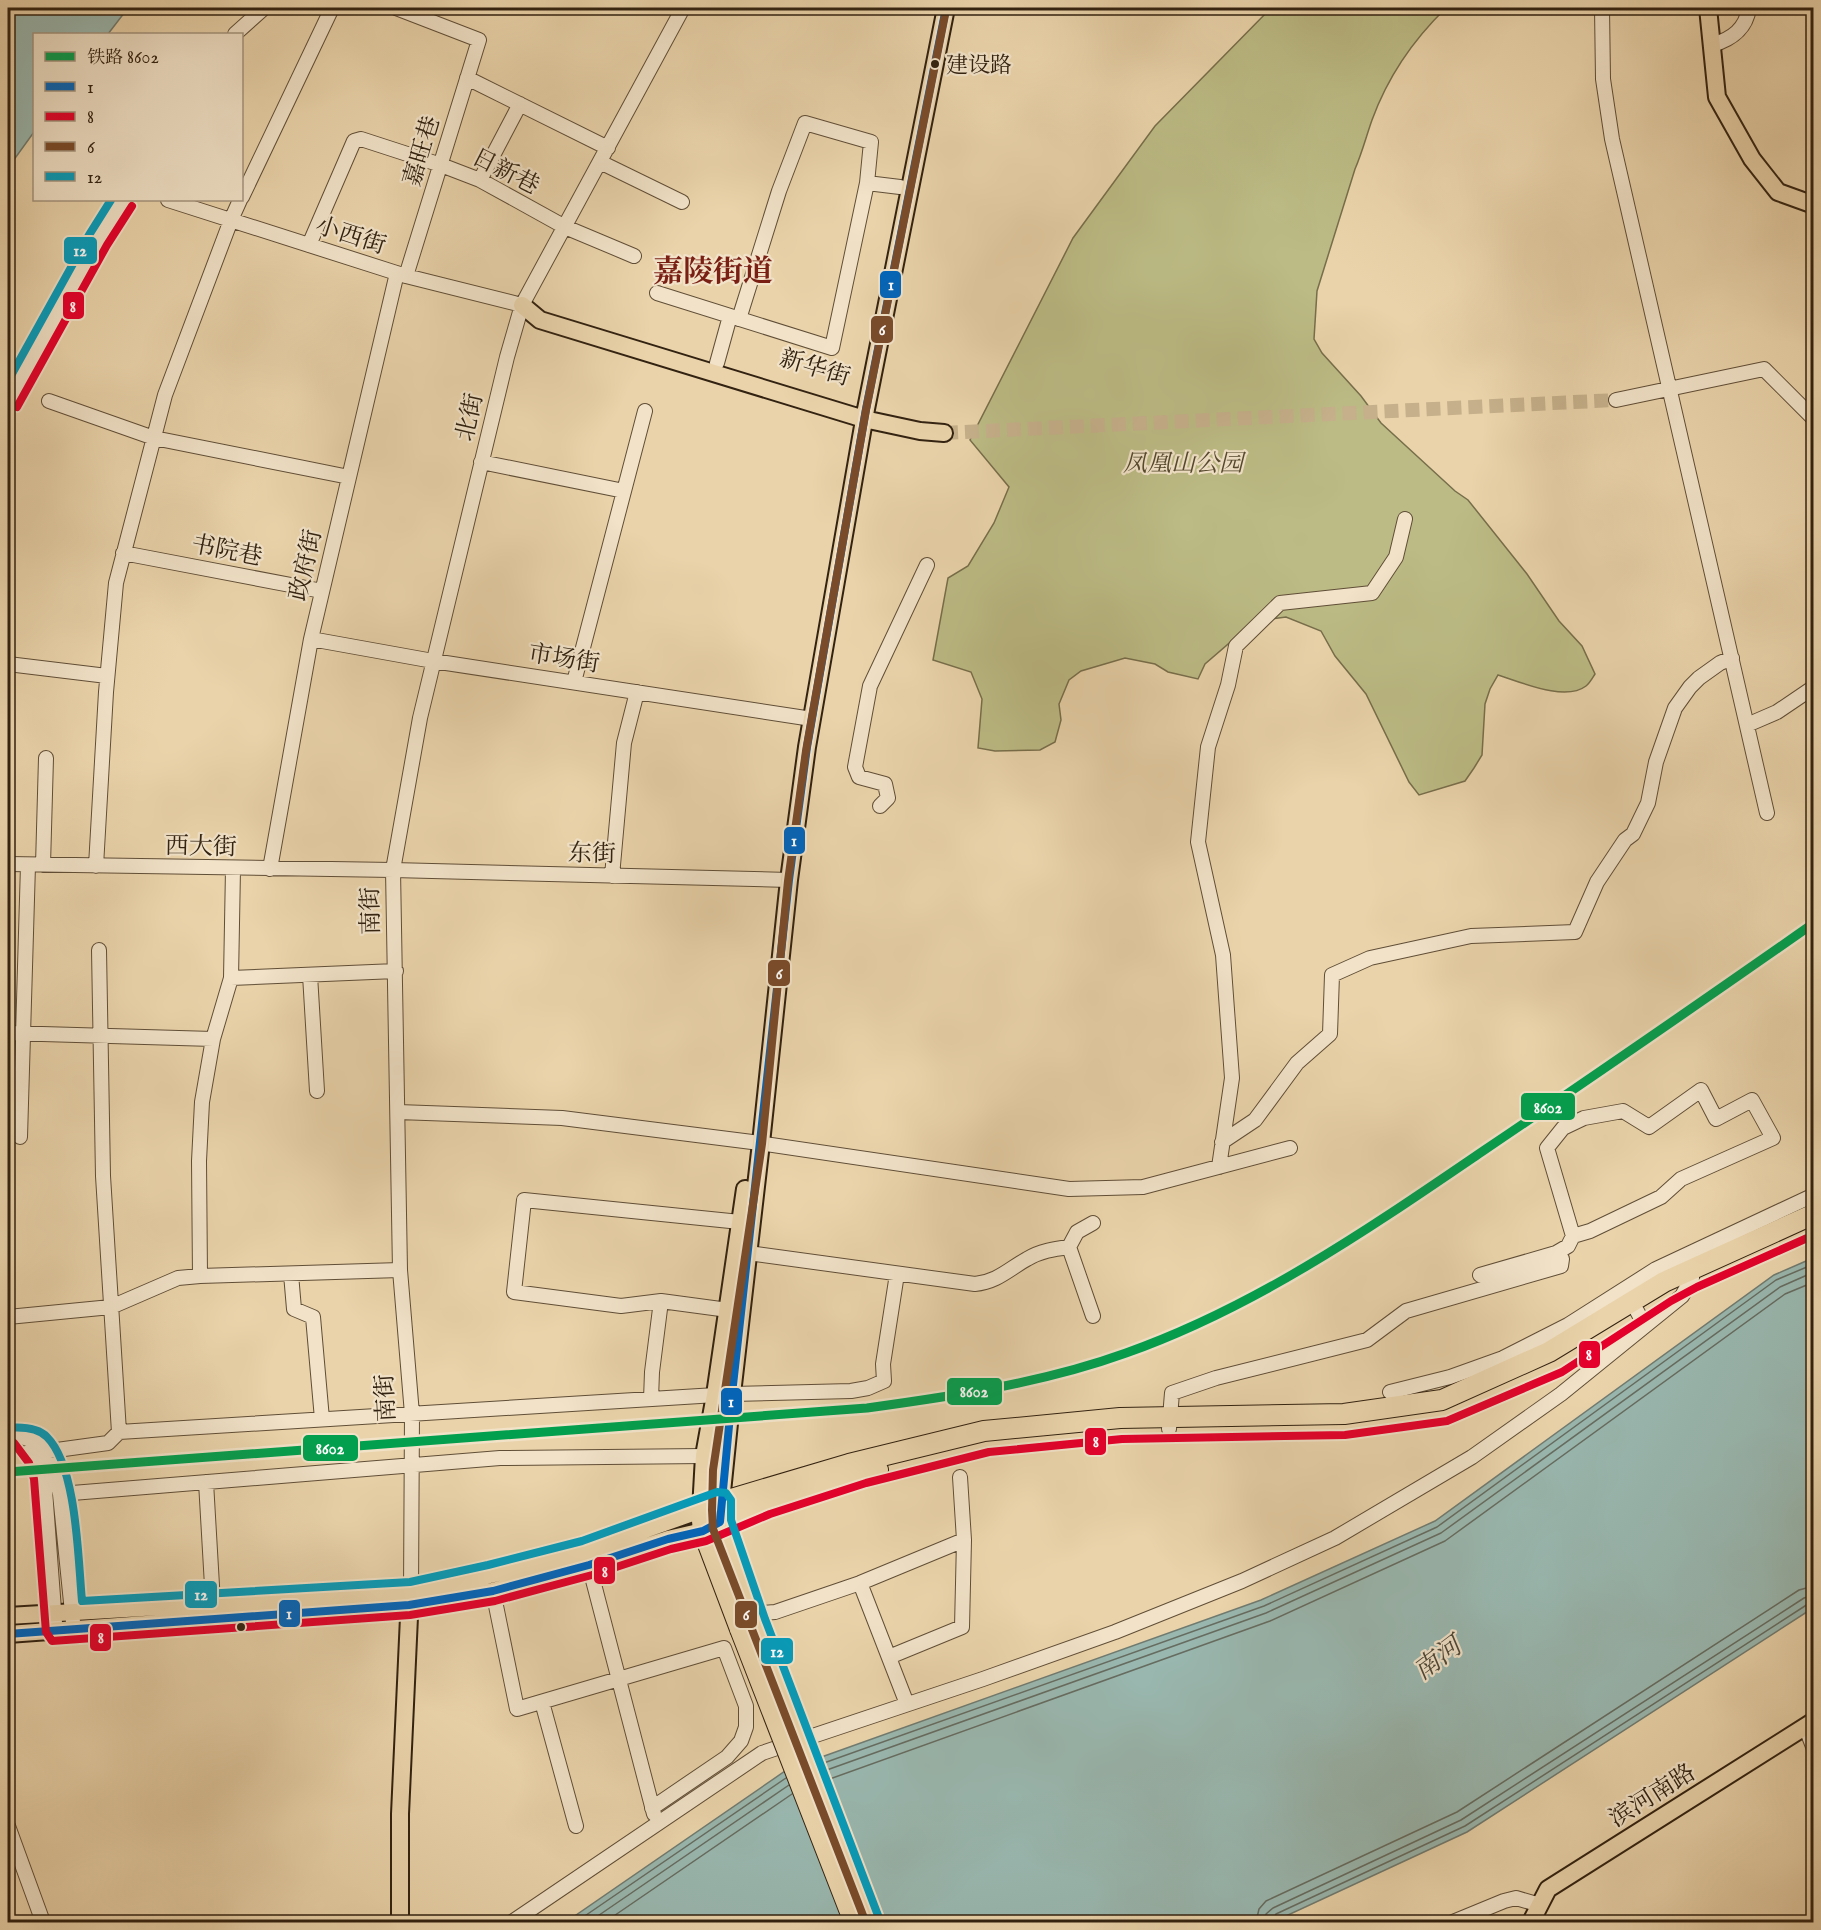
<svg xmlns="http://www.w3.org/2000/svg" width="1821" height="1930" viewBox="0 0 1821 1930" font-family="'IM FELL English','Noto Serif SC',serif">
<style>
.green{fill:#bcbb85;stroke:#776e4b;stroke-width:1.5}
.water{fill:#99b7af;stroke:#707b70;stroke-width:1.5}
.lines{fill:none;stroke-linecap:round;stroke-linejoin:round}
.shore{stroke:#666c60;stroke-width:1.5}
.minor-tunnel{stroke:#c5b08b;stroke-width:14;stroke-dasharray:14 7;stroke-linecap:butt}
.minor-casing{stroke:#604e37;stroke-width:16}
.major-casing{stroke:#322211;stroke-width:20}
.highway-casing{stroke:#322211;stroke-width:22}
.minor{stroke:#f1e2c8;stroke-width:14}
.major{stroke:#ead3aa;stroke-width:16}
.highway{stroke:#ead3aa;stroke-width:20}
.highway-bridge-casing{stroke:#322211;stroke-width:22;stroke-linecap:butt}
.highway-bridge{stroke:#ead3aa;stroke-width:20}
.bus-1-casing{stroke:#f1e2c8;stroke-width:12}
.bus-2-casing{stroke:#f1e2c8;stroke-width:12}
.bus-3-casing{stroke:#f1e2c8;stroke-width:12}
.bus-4-casing{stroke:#f1e2c8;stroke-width:12}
.bus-1{stroke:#0065bd;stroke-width:8}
.bus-2{stroke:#e4002b;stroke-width:8}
.bus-3{stroke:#7a4b2a;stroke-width:8}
.bus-4{stroke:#059cbb;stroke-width:8}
.rail-1-casing{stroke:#f1e2c8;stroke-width:14}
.rail-1{stroke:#029f4e;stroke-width:9}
.bus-dot{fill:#322211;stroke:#f1e2c8;stroke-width:2}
.labels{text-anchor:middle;stroke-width:4.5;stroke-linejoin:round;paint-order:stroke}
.bus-label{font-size:22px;fill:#322211;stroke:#f1e2c8;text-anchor:start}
.street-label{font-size:24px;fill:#322211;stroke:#f1e2c8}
.park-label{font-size:24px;font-style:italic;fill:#54482e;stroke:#f1e2c8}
.water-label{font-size:26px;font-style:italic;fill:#4c4738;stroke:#f1e2c8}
.district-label{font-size:30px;font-weight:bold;fill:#7a1f14;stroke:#f1e2c8}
.line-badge{stroke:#f1e2c8;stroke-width:2}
.badge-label{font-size:16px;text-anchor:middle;font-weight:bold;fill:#fff}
</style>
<rect width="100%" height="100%" fill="#ead3aa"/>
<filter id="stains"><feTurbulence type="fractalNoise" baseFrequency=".00333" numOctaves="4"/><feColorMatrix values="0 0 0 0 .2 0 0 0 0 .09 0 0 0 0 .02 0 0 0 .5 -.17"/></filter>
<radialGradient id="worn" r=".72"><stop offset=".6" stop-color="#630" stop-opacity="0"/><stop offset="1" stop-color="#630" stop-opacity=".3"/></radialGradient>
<path class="green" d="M1271,8H1446C1413,40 1388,76 1372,120C1366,137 1362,153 1355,169L1317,291L1314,339L1322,353L1361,396L1381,423L1455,491L1468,500L1527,574L1559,621L1582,646L1595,674C1593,677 1590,683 1586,686C1565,702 1521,682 1498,675L1490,689L1485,704L1482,755L1474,768L1465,781L1419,795L1409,782L1366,694L1335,656L1321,631L1286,617L1271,619L1241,633L1205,664L1198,679L1168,672L1155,664L1125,658L1081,671L1069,680L1059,704L1061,720L1055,742L1040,750L995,751L978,748L982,699L971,672L933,660L948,578L968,566L994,523L1009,487L970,440L1073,238L1155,126Z"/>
<path class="water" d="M8,8H128L108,34H34V132L8,168Z
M1813,1258V1608L1467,1832L1273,1922H566L788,1769L1261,1600L1435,1521L1774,1275Z"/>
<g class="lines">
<path class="shore" d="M821,1764L1264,1606L1437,1527L1776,1280L1814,1264
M824,1771L1266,1613L1441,1533L1780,1287L1814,1272
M827,1780L1270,1621L1445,1541L1785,1294L1814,1282
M576,1922L786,1778
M589,1922L789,1785
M605,1922L792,1794
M1256,1922L1259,1909L1266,1901L1457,1812L1799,1590L1814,1586
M1265,1922L1266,1914L1273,1908L1461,1820L1804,1598L1814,1595
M1272,1922L1273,1918L1276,1914L1465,1826L1808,1604L1814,1603"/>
<path class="minor-tunnel" d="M944,433L1616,400"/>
<defs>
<path id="minor" d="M396,8L479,40L406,276
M1602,8L1603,79L1612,139L1767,813
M235,34L264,8
M1712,45C1732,39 1746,29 1749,8
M467,78L608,148
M600,162L682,202
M480,180L520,104
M242,197L332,8
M168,200L406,276L522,305
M309,245L354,141L361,139L441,165L480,180L565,227L634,256
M657,293L832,348L867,183L900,187
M739,319L779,191L805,123L871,142L867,183
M717,363L730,316
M1616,400L1764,369L1814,419
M49,401L154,438L349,477
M8,402L98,240L123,200
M481,462L624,491
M123,553L322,591
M311,639L433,661L812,719
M8,664L107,676
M574,682L645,411
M1747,725L1777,712L1814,687
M880,806L888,798L885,784L859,777L855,767L870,686L927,565
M8,864L393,870L789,880
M43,865L46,758
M96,866L106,692L116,583L165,395L231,220L240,200
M270,869L311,639L397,273
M612,876L624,743L637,692
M99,950L103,1176L119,1432
M310,975L317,1091
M231,978L396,971
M8,1033L213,1039
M398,1112L562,1118L752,1142L1069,1189L1143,1187L1290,1148
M20,1137L28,865
M1222,1142L1255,1120L1297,1063L1330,1034L1332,975L1370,958L1471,936L1575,932L1597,882L1625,840L1633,834L1648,803L1656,762L1675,708L1690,687L1699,678L1720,663L1732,658
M1219,1167L1232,1078L1223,955L1198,842L1208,747L1228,685L1236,646L1280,603L1372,593L1396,557L1405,519
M1093,1223L1077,1232L1069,1247L1093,1316
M748,1253L975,1284C997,1282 1009,1269 1027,1259C1040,1251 1054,1249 1069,1247
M291,1274L294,1309L313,1317L322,1419
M1480,1275L1556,1253L1568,1246L1573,1236L1590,1231L1661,1197L1681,1179L1773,1138L1752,1100L1716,1119L1701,1090L1649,1127L1623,1111L1584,1118L1563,1128L1547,1148L1573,1236
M200,1276L199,1161L202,1102L213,1039L231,978L233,869
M728,1310L661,1301L621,1306L514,1292L524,1200L740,1222
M1637,1311L1645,1326
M8,1317L111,1307L178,1278L200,1276L400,1270
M1390,1392L1450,1377L1503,1358L1568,1325L1656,1269L1814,1195
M651,1399L652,1372L661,1301
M1169,1429L1172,1393L1216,1378L1367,1340L1406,1311L1561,1266L1562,1259L1556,1253
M8,1438L22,1437L38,1443L53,1465L60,1494L73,1622
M31,1448L41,1464L44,1477L55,1623
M35,1453L108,1443L119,1432L732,1394L851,1391L868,1388L884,1381L883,1364L897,1274
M206,1482L213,1603
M60,1494L500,1458L704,1456
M589,1565L654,1814
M860,1583L907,1704
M493,1591L517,1709L724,1648L746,1706V1727L741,1741L727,1757L652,1808
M411,1592L412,1414L400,1270L393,870L420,718L507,357L522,305L683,8
M751,1614L775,1612L860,1583L964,1540
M889,1657L962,1627L964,1540L960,1477
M542,1702L576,1826
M1805,1726L1814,1749
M8,1826L43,1922
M512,1922L762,1753L983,1679L1115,1632L1242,1581L1335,1538L1472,1457L1561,1394L1682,1296L1692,1278
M1453,1922L1504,1901L1516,1898L1540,1905"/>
<path id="major" d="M1708,8L1717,97L1752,159L1778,192L1814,205
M522,305L540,320L864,419L920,431L944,433
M8,1616L411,1592L490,1575L585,1551L701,1510L704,1456L715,1395L745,1189
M8,1634L409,1605L493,1591L589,1565L668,1539L703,1531L720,1522L721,1502L732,1394L761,1143L789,880L807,747L866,409L946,8
M400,1922V1814L410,1595
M1531,1922L1548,1889L1814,1721"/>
<path id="highway" d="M755,1623L720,1522L766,1504L878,1470
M740,1629L703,1531L701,1510L721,1502L849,1464L984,1431L1120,1418L1344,1414L1442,1400L1549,1352L1664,1282L1814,1214"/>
</defs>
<use href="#minor" class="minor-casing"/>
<use href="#major" class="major-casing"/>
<use href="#highway" class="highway-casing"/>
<use href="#minor" class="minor"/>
<use href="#major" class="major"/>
<use href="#highway" class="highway"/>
<defs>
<path id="highway-bridge" d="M755,1623L869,1922
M740,1629L854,1922"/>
</defs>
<use href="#highway-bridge" class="highway-bridge-casing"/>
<use href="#highway-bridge" class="highway-bridge"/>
<defs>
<path id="bus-1" d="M8,1634L409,1605L493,1591L589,1565L668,1539L703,1531L720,1522L732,1394L789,880L807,747L866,409L946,8"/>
<path id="bus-2" d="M17,407L107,245L132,206
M14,1443L29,1463L34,1479L46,1632L52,1641L410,1615L495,1601L592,1575L671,1549L706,1541L770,1514L866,1483L989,1452L1122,1439L1345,1435L1447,1421L1562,1372L1671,1301L1697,1287L1814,1235"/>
<path id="bus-3" d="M864,1918L713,1529L712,1510L713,1470L762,1144L788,881L806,751L866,410L946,10"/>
<path id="bus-4" d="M8,381L89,235L111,200
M8,1428C20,1427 37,1427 47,1437C77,1467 78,1559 82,1601L410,1582L488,1565L582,1541L717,1492L726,1493L731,1500V1520L765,1619L879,1918"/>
</defs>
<use href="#bus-1" class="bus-1-casing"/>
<use href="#bus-2" class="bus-2-casing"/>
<use href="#bus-3" class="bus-3-casing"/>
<use href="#bus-4" class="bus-4-casing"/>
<use href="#bus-1" class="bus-1"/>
<use href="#bus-2" class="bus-2"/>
<use href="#bus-3" class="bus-3"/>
<use href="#bus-4" class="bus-4"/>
<defs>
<path id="rail-1" d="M8,1472L867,1408C954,1396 1043,1383 1126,1353C1256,1307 1370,1228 1483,1151C1594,1076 1704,1000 1814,923"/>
</defs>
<use href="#rail-1" class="rail-1-casing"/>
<use href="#rail-1" class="rail-1"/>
</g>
<g class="bus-dot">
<circle cx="935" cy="64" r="5"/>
<circle cx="241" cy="1627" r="5"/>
</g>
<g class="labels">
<g class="bus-label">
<text x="946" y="72">建设路</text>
</g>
<g class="street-label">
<text transform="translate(421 151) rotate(-73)" y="8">嘉旺巷</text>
<text transform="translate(506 171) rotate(27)" y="8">日新巷</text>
<text transform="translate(351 235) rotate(18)" y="8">小西街</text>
<text transform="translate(815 367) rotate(17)" y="8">新华街</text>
<text transform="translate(469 417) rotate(-77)" y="8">北街</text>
<text transform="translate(227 550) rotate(11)" y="8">书院巷</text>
<text transform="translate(305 565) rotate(-77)" y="8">政府街</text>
<text transform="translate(564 658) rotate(9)" y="8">市场街</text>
<text transform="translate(201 846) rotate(1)" y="8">西大街</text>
<text transform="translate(592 853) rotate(1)" y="8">东街</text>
<text transform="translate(370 911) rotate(-91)" y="8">南街</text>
<text transform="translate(385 1398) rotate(-93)" y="8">南街</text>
<text transform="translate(1652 1795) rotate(-32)" y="8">滨河南路</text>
</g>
<g class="park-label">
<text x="1183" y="471">凤凰山公园</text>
</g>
<g class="water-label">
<text transform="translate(1437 1658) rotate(-37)" y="9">南河</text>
</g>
<g class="district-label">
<text x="713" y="281">嘉陵街道</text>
</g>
</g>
<g class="line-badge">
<rect x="63" y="236" width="35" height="29" rx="6" fill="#059cbb"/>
<rect x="879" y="270" width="23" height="29" rx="6" fill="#0065bd"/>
<rect x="62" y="291" width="23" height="29" rx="6" fill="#e4002b"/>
<rect x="870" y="315" width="24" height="29" rx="6" fill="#7a4b2a"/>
<rect x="783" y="826" width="23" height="29" rx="6" fill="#0065bd"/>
<rect x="767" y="959" width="24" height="28" rx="6" fill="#7a4b2a"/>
<rect x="1520" y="1092" width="56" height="29" rx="6" fill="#029f4e"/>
<rect x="1578" y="1340" width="23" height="29" rx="6" fill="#e4002b"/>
<rect x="946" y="1377" width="57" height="29" rx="6" fill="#029f4e"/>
<rect x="720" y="1387" width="23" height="29" rx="6" fill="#0065bd"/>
<rect x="1084" y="1427" width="23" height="29" rx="6" fill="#e4002b"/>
<rect x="302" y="1434" width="57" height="28" rx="6" fill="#029f4e"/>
<rect x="593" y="1556" width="23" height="29" rx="6" fill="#e4002b"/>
<rect x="184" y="1580" width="34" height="29" rx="6" fill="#059cbb"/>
<rect x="278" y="1599" width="23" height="29" rx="6" fill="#0065bd"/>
<rect x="734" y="1600" width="24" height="29" rx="6" fill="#7a4b2a"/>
<rect x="89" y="1623" width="23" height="29" rx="6" fill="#e4002b"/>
<rect x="760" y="1637" width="34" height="28" rx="6" fill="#059cbb"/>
</g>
<g class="badge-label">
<text x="80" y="256">12</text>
<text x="891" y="290">1</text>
<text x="73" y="312">8</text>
<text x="882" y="335">6</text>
<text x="794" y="846">1</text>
<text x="779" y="979">6</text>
<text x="1548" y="1113">8602</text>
<text x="1589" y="1360">8</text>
<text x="974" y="1397">8602</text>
<text x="731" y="1407">1</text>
<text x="1096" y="1447">8</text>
<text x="330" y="1454">8602</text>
<text x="605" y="1577">8</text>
<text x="201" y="1600">12</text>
<text x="289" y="1619">1</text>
<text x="746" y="1620">6</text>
<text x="101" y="1643">8</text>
<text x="777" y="1657">12</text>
</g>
<rect width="1821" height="1930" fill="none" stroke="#ead3aa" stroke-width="30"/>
<rect x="9" y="9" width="1803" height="1912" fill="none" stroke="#322211" stroke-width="3"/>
<rect x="15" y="15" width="1791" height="1900" fill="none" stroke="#322211" stroke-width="1.5"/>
<rect x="33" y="33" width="210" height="168" fill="#f1e2c8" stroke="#a5957f" stroke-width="1.5"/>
<rect x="45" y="52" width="30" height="9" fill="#029f4e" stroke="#a5957f" stroke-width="1.5"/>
<text x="87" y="63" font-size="18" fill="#322211">铁路 8602</text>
<rect x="45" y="82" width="30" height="9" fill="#0065bd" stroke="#a5957f" stroke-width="1.5"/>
<text x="87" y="93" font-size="18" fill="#322211">1</text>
<rect x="45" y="112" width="30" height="9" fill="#e4002b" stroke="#a5957f" stroke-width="1.5"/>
<text x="87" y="123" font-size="18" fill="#322211">8</text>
<rect x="45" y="142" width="30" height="9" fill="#7a4b2a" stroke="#a5957f" stroke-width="1.5"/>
<text x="87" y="153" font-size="18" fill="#322211">6</text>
<rect x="45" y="172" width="30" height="9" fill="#059cbb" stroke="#a5957f" stroke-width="1.5"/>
<text x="87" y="183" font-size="18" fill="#322211">12</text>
<rect width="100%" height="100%" filter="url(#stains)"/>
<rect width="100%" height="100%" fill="url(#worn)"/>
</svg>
